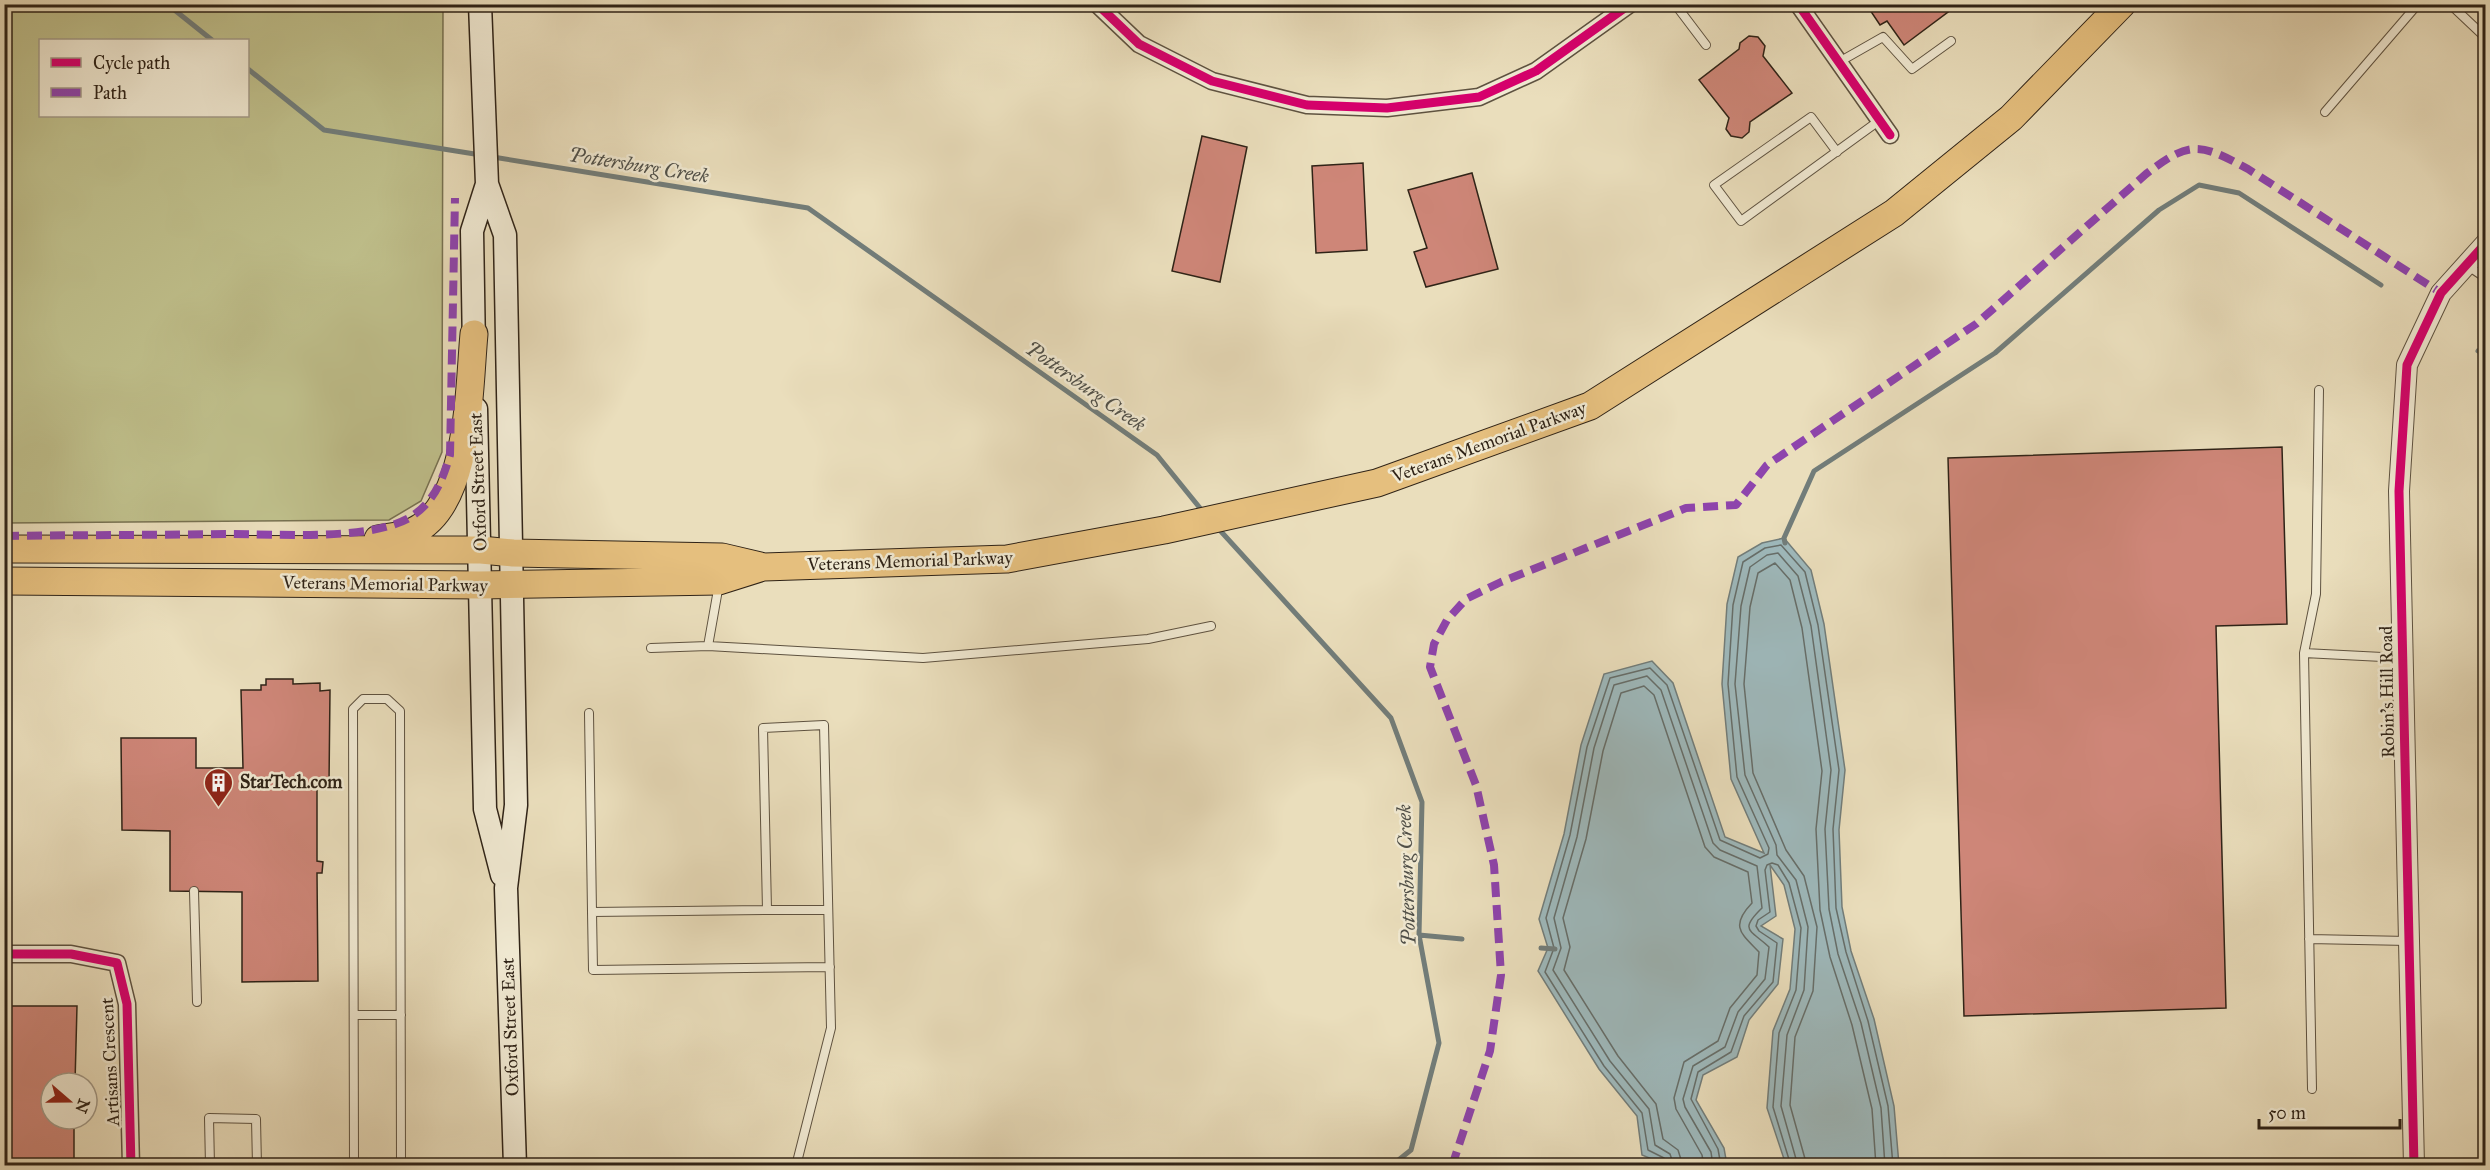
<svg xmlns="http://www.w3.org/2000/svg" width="2490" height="1170" viewBox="0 0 2490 1170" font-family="'IM FELL Great Primer',serif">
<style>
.green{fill:#bfbf8b;stroke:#777151;stroke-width:1.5;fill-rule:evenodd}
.water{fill:#9eb9bc;stroke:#727d7a;stroke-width:1.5}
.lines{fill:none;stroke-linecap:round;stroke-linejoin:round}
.shore{stroke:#666e6a;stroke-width:1.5}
.stream{stroke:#727d7a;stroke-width:5}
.building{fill:#ce8678;stroke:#2f2317;stroke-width:1.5}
.service-casing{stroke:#5e5240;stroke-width:10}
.minor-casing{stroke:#5e5240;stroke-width:19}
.tertiary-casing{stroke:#5e5240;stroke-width:22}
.secondary-casing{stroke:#2f2317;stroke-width:25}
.trunk-casing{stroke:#2f2317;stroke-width:29}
.service{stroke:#f1ead3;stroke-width:8}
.minor{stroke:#f1ead3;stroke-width:16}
.tertiary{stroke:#f1ead3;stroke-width:20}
.secondary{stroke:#f1ead3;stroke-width:22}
.trunk{stroke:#e5bf7e;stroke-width:27}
.quiet{stroke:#8e44ad;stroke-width:8;stroke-dasharray:15 8;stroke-linecap:butt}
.cycleway-casing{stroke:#f1ead3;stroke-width:13}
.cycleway{stroke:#d6006c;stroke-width:9}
.labels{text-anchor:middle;stroke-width:5;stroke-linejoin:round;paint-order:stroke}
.street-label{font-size:18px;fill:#2f2317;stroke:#f1ead3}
.poi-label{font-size:18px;font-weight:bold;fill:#2f2317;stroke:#f1ead3;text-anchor:start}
.water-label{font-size:20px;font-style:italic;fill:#505049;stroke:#f1ead3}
</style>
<rect width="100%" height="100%" fill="#eadebc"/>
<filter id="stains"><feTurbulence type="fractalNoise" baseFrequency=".00333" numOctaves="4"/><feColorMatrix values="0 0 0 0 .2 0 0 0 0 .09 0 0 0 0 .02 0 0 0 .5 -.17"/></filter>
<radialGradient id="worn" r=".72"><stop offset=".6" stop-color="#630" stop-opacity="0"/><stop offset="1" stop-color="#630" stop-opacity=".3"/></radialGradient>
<path class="green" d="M4,5H443L442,452L421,501L389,520L5,523ZM40,40H248V116H40Z"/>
<path class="water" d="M1784,538L1811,570L1824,624L1845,770L1839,830L1842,907L1851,951L1874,1019L1894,1106L1899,1165H1786L1767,1108L1773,1031L1790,989L1795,929L1784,885L1770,865L1776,916L1761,926L1783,939L1778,984L1749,1020L1737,1057L1703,1075L1696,1100L1724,1148L1727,1165H1666L1642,1155L1637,1116L1599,1069L1538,971L1548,948L1539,919L1564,834L1581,745L1604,674L1652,661L1673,683L1725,837L1764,853L1731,779L1722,684L1727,604L1738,557L1762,543Z"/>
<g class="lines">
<path class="shore" d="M1666,1166L1664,1158L1648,1150L1642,1113L1604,1066L1545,972L1554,948L1546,918L1570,835L1587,747L1610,678L1650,668L1667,685L1720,840L1760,858L1768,854L1769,848L1737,777L1728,684L1733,605L1743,562L1765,548L1781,545L1805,572L1818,625L1839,770L1833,829L1836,908L1846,952L1868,1021L1888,1106L1893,1166
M1674,1166L1670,1154L1655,1145L1649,1109L1610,1061L1553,970L1561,948L1554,918L1577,837L1594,748L1614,685L1647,676L1661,690L1713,843L1720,850L1757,866L1762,908C1738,931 1751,930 1769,947L1765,979L1738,1012L1725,1047L1693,1066L1683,1099L1685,1107L1711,1152L1713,1166
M1683,1166L1678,1150L1663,1139L1656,1104L1618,1056L1564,970L1570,947L1563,918L1586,839L1603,751L1621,693L1644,686L1654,695L1705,847L1714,857L1748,872L1752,903C1729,927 1742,934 1759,952L1757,975L1730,1008L1718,1041L1684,1062L1674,1098L1676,1109L1702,1155L1704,1166
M1721,1166L1718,1149L1691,1099L1698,1072L1731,1052L1744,1016L1773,982L1777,943L1759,931L1756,926L1758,920L1770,912L1765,870L1767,865L1772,863L1778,865L1789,883L1801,928L1796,990L1779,1033L1773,1107L1791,1166
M1798,1166L1781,1106L1787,1035L1804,990L1808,927L1796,880L1777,855L1776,845L1745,775L1735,684L1741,606L1750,567L1767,555L1778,553L1798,576L1811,626L1831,770L1825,829L1829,909L1838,954L1861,1023L1881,1108L1885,1166
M1807,1166L1790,1105L1795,1037L1813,991L1817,927L1804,876L1786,850L1753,773L1744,684L1750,607L1758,573L1775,563L1790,580L1802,628L1822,771L1816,829L1820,910L1830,957L1852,1025L1872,1109L1876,1166"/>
<path class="stream" d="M167,4L212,40
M248,69L324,130L481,155
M493,157L808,208L1157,455L1204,513
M2478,351L2486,356
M1216,526L1391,718L1422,802L1419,935L1439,1043L1411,1150L1391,1166
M1785,543L1784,538L1814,471L1995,353L2159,210L2199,185L2239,193L2381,285
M1419,935L1462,939
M1541,948L1555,949"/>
</g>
<path class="building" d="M1229,4H1259L1258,11Z
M1866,4H1942L1948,12L1904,45L1887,21L1880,25Z
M1749,36L1758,37L1765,46L1763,56L1792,93L1750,122L1749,132L1742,138L1731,136L1726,129L1729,118L1699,80L1739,49L1740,43Z
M1202,136L1247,147L1220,282L1172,271Z
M1363,163L1367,250L1316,253L1312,166Z
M1472,173L1498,269L1426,287L1414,252L1427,248L1408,190Z
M2282,447L2287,624L2216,626L2226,1008L1964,1016L1948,458Z
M266,679H293V684L320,683V691L330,690L329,784H317V861L323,862L322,873H317L318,981L242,982V892L170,891V831L122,830L121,738H196V768H243L241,690H261V685H266Z
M4,1006H77L75,1083H51V1119H74V1166H4V1094H7Z"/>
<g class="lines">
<defs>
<path id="service" d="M1675,4L1706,45
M2450,4L2486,38
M1839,62L1883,37L1912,69L1951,41
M2325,112L2418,4
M1837,152L1811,117L1714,185L1741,221L1880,120
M2471,268L2486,278
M708,646L719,584
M651,648L708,646L923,658L1148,639L1211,626
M2304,653L2402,658
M589,713L592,912L767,910
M194,891L197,1002
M592,912L593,970L830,967
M2309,939L2408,941
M354,1015H401
M2312,1089L2304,653L2316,594L2319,390
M210,1166L209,1118L256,1119L257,1166
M354,1166L353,709L363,699H387L400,711L401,1166
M796,1166L831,1028L824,725L763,728L767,910H828"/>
<path id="minor" d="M1097,4L1139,44L1212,81L1307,105L1387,108L1479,97L1536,71L1630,4
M1798,4L1890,135
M4,954H71L117,963L127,1004L131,1166"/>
<path id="tertiary" d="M2414,1166L2399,491L2407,365L2441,293L2486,243"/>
<path id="secondary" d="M480,4L487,184L505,235L516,805L506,888L515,1166
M474,349L472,231L487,184
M476,409L485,809L502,875"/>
<path id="trunk" d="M378,539C389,537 404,536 414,531C470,505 469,386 474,334
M4,549L481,550L513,553L722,557L764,567L1007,559L1164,530L1377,483L1590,406L1894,213L2011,118L2122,4
M4,581L479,585L719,581L763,567"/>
</defs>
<use href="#service" class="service-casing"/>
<use href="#minor" class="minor-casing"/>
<use href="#tertiary" class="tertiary-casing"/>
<use href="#secondary" class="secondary-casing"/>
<use href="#trunk" class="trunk-casing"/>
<use href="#service" class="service"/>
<use href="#minor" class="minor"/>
<use href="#tertiary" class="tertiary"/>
<use href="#secondary" class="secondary"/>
<use href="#trunk" class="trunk"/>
<path class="quiet" d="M4,536C79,535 154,535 229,534C277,534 368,541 409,518C434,503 442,481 450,455L455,198
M1452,1166L1490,1051L1501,975L1494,865L1476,785L1430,667L1434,644L1447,620L1466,599L1501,582L1686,508L1736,505L1767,465L1976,324L2146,174C2190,140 2200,143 2248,169L2441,293"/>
<defs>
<path id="cycleway" d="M1097,4L1139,44L1212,81L1307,105L1387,108L1479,97L1536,71L1630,4
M1798,4L1890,135
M4,954H71L117,963L127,1004L131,1166
M2414,1166L2399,491L2407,365L2441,293L2486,243"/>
</defs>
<use href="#cycleway" class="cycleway-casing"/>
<use href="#cycleway" class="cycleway"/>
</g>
<defs>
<symbol id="building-pin" viewBox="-11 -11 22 30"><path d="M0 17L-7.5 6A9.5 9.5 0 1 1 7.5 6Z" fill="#8f2418" stroke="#f1ead3"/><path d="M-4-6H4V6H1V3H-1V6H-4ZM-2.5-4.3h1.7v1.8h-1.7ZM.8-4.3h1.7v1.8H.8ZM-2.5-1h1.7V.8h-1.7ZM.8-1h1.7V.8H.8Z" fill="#fff"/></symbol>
</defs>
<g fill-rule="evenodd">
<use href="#building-pin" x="202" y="766" width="33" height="45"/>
</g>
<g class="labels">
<g class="street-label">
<text transform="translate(1489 442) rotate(-20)" y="6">Veterans Memorial Parkway</text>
<text transform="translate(478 482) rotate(-92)" y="6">Oxford Street East</text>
<text transform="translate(910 561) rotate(-2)" y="6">Veterans Memorial Parkway</text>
<text transform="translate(385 584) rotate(1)" y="6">Veterans Memorial Parkway</text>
<text transform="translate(2387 692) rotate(-91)" y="6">Robin's Hill Road</text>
<text transform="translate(510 1027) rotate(-92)" y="6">Oxford Street East</text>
<text transform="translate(110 1062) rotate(-93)" y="6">Artisans Crescent</text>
</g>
<g class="poi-label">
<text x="240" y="788">StarTech.com</text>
</g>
<g class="water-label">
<text transform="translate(639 165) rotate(9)" y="7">Pottersburg Creek</text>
<text transform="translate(1086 386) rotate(35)" y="7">Pottersburg Creek</text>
<text transform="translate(1406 875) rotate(-92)" y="7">Pottersburg Creek</text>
</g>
</g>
<rect width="2490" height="1170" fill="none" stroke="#eadebc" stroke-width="24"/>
<rect x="6" y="6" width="2478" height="1158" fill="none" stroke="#2f2317" stroke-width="3"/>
<rect x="12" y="12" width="2466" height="1146" fill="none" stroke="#2f2317" stroke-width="1.5"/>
<rect x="39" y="39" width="210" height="78" fill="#f1ead3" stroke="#a39a88" stroke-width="1.5"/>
<rect x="51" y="58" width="30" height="9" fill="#d6006c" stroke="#a39a88" stroke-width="1.5"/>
<text x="93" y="69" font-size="18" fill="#2f2317">Cycle path</text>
<rect x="51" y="88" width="30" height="9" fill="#8e44ad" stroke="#a39a88" stroke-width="1.5"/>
<text x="93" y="99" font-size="18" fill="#2f2317">Path</text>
<g transform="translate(69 1101) rotate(110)"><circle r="28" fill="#f1ead3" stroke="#a39a88" stroke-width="1.5"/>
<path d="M0-4.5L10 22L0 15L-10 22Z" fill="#8f2418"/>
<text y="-9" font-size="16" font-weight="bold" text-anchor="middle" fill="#2f2317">N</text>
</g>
<path d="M2259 1119v9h141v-9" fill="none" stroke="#2f2317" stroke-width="3"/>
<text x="2268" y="1119" font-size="18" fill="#2f2317" stroke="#f1ead3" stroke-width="4.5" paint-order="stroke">50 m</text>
<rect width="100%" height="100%" filter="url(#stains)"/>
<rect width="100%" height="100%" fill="url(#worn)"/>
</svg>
